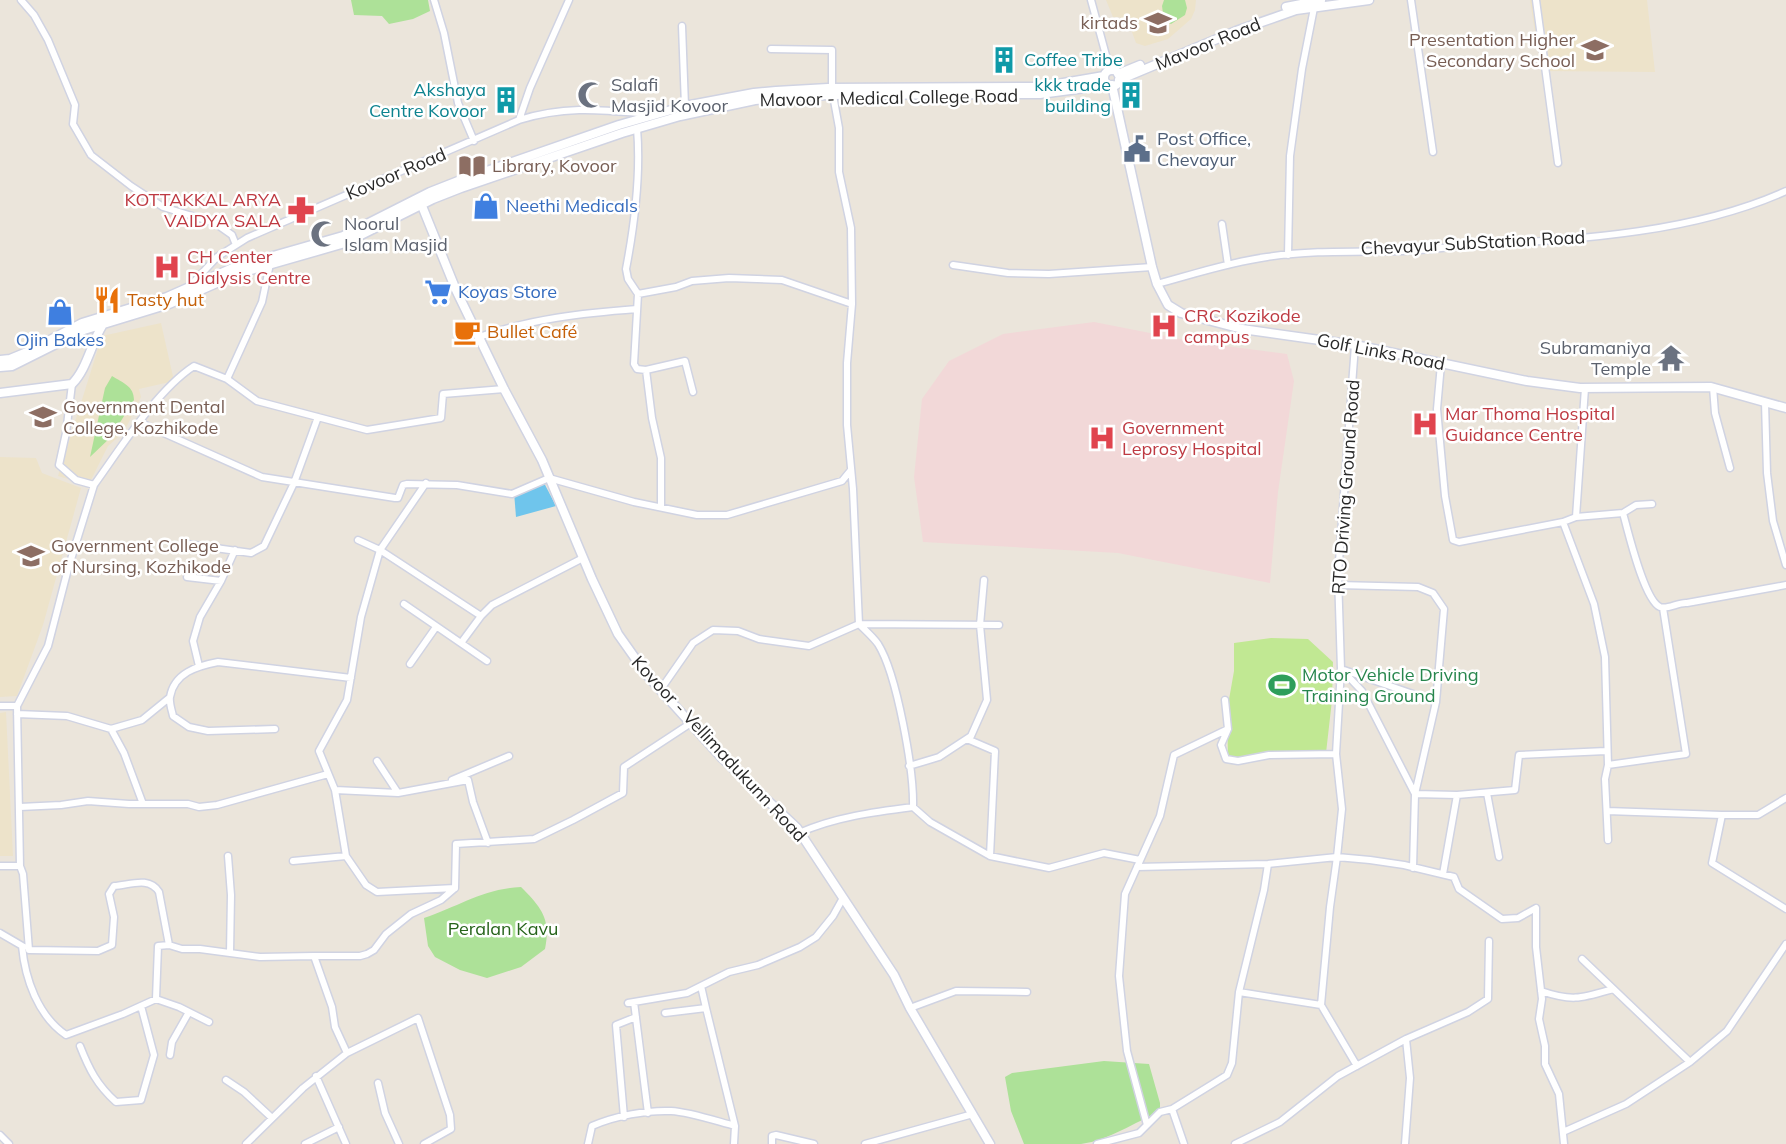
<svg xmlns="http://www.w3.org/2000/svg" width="1786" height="1144" viewBox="0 0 1786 1144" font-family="Mulish,sans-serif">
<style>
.education{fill:#ede3ca}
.medical{fill:#f2d8d8}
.green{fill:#ade198}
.pitch{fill:#c1e893}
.water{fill:#6fc5ec}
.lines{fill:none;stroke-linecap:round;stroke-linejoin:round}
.street-casing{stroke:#d0d3e2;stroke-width:9}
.secondary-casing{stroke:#d0d3e2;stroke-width:11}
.street{stroke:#fff;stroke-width:6}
.secondary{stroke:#fff;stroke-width:8}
.labels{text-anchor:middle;stroke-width:5;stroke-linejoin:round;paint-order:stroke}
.education-label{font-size:18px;fill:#785e54;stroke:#fff;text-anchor:start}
.street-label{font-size:18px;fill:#292929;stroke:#fff}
.culture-label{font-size:18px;fill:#0d838f;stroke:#fff;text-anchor:end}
.worship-label{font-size:18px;fill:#5b616d;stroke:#fff;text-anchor:start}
.service-label{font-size:18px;fill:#4e5e75;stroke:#fff;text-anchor:start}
.health-label{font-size:18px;fill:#be3a42;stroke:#fff;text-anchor:start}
.shop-label{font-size:18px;fill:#366cbe;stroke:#fff;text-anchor:start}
.food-label{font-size:18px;fill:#c56008;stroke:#fff;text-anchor:start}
.leisure-label{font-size:18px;fill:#27864d;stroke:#fff;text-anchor:start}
.park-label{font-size:18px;fill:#27641b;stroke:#fff}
</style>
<rect width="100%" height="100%" fill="#ebe5db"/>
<path class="education" d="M1106,0H1196L1195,10L1191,19L1168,39L1145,46L1136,43L1128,21L1119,17H1113Z
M1530,0H1647L1655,72L1541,71Z
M161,323L174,381L139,389L141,397L124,432L108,446L91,480L75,481L58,476L102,336Z
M0,457L36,458L42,473L81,488L43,625L17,696L0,697Z
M6,712L13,856H0V713Z"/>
<path class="medical" d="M1094,322L1201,343L1287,354L1294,381L1278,492L1270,583L1118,553L923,542L914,477L922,399L949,361L1003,334Z"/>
<path class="green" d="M351,0H428L430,11L413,19L389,24L382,16L354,15Z
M1164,0H1185L1187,8L1185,15L1171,24L1164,21L1162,6Z
M112,376C123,383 134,386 134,400L111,437L90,457L105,388Z
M521,887C542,908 551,919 545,949L521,967L487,978L460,970L435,957L428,946L424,918C460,906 482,889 521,887Z
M1104,1061L1149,1064L1160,1103V1112C1134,1122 1110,1140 1081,1144C1063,1144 1042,1144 1024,1144L1011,1111L1005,1077L1012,1073Z"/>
<path class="pitch" d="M1271,638L1308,639L1333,662L1332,700L1326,753L1228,758L1227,711L1234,671V643Z"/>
<path class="water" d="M542,479L556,506L516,517L514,492Z"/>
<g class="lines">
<defs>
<path id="street" d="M21,0L34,15L48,40L75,105L73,124L91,155L131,186L163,207L215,223L232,235L236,245
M434,0L444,33L458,103L474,141
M1091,0L1110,70
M1411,0L1433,152
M1536,0L1558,163
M682,26L685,106
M771,49L832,50V88
M833,95L839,128V172L851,228L852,304L847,363V425L853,489L859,624L999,625
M519,120L530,88L569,0
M637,128C641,175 635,222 626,269L628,279L638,294L634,364L637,369L646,370L685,361L693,392
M1222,224L1228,265
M1288,255L1290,156L1302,69L1314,8
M270,264L262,302L227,379L257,401L367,430L441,418L443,394L504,389
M953,265L1008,273L1049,274L1152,267
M192,284L217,257L247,238L519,120C566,105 603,110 651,114
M1157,284C1194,274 1230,262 1267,257C1312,250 1358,252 1403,251C1429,250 1454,246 1480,245C1581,239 1693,233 1786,191
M638,294L676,287L692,281L729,278L782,280L852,304
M479,337C530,319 583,313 637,309
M1441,364L1437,409L1445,496L1453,540L1459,542L1563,522
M646,370L652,418L661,458V507
M72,384L66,433L59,465L76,480L94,485C120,449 157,390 194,366L227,379
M1713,387L1715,413L1730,468
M1585,388L1576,517L1623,513C1628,531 1644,600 1660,607C1668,610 1678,602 1687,603L1786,585
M1765,402L1767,473L1773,521L1786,565
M139,422L262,477L395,498H398L403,485L407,484L457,485L512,494L549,478L634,502L697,515H727L842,481L851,470
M426,483L380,550L361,617L347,700L319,751L335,790L346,856L366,885L377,892L455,888
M1623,513L1636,505L1652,504
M1576,517L1563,522L1594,604L1605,657L1608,765L1605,779L1608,840
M358,540L380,550L481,616
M187,544L251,553L264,546L294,483L318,417
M187,577L221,581
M1338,585L1418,587L1433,593L1444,609L1436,702L1415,794L1457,795L1443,874
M404,604L487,661
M461,643L481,616L492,605L583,558
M410,664L436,627
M199,666L193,641L200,617L221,581L235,550
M1341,669L1362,691L1415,794L1413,868
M1344,670L1436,702
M661,689L693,643L713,630L738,631L759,639L809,646L859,624C865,630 873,637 878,644C897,674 914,771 913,807L930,822L990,856L1049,868L1104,853L1140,860
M1225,700L1228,729L1221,745L1226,759L1238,761L1269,755L1336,754
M0,706H17L20,866
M17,706L48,646L68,569L94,485
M17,714L67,716L111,729L142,720L169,698
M111,729L124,753L143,804
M275,729L208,731L189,727L173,716C172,711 169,703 170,697C174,673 197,666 218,662L351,678
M967,739L995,751L990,856
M377,761L398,793L468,780L473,802L488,843
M1608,765L1686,754L1663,608
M909,766L939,757L971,736L987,700L980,625L984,580
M452,780L509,756
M335,790L398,793
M1487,793L1499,857
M1457,795L1515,790L1519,755L1606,751
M1786,798L1758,815H1722L1712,863L1786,909
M20,807L61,805L88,801L129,804H188L199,807L217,805L328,774
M1607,811L1722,815
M799,833C835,817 874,812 913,807
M228,856L231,895L230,953
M293,861L346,856
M0,866H20L23,874L29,950L98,951L112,945L114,917L109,894L114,886C130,885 149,876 159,892L169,945L182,949H200L260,957L314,956L332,1007L335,1027L347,1053L303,1088L246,1144
M1137,867L1268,864L1337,857L1370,860L1404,865L1454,877L1459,889L1502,919L1518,918L1536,908V947L1542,999L1539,1019L1545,1046V1064L1559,1094L1564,1144
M0,933L24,947
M22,946C25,979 38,1016 66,1035L123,1014L156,999L158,946L169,945
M314,956H360L367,954L374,950L386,934L411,914L441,900L455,888L456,844L534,839L573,820L623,793L624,767L691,723
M1582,959L1690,1062
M1541,991C1573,1002 1582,998 1613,989
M1239,992L1321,1005L1330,907L1337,857L1342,809L1336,754L1341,669L1338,575L1355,345
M156,999L179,1007L209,1022
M634,1002L648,1113
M628,1003L687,993L729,972L758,965L800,947L816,937L833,916L843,898
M1321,1005L1357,1066
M706,1008L735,1126L734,1144
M910,1008L956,991L1027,992
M665,1013L706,1008L701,986
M80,1046C89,1069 97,1085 116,1102L141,1100L154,1055L141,1006
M347,1053L418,1018L450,1115L451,1129L424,1144
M170,1055L172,1042L189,1012
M316,1076L346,1144
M226,1080L244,1092L272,1118
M378,1083L385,1113L399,1144
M1172,1109L1227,1075L1232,1063L1239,992L1264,890L1268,864
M624,1117L616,1025L636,1017
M1147,1125L1127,1051L1119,976L1125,894L1160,816L1174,755L1228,729
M1563,1132L1626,1104L1690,1062L1727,1031L1786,944
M0,1135L9,1144
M305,1144L339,1127
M588,1144L592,1126C615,1116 646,1110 671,1111C690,1112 716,1121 735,1126
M772,1144V1136L776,1135L814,1144
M865,1144L973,1114
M1097,1144L1139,1133L1160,1112L1172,1109L1184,1144
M1235,1144L1280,1122L1338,1076L1406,1039L1468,1012L1488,999L1489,941
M1405,1144L1410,1078L1406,1039"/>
<path id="secondary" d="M1286,7L1321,0
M1104 78a8 8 0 1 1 16 0a8 8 0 1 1-16 0Z
M1118,74L1140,65
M1119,80L1236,31L1279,16L1296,10L1369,0
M1112,85L1152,267L1157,284L1168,305L1181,313L1242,329L1355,345L1527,381L1580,388L1711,387L1786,408
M420,201L456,290L504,389L542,460L592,579L618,634L647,675L722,758L797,828L894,975L910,1008L990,1144
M0,360L10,359L27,352L82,323L167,297L235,267L343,236L430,192L458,181L619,125L685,106L754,93L776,91L828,88L1040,87L1104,76
M0,367L12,366L84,330L169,304L237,274L345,243L433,199L461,188L622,133L680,116L755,100L777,98L828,95L1040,94L1085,88L1106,83
M0,393L72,384C87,369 91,344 102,326"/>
</defs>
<use href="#street" class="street-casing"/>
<use href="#secondary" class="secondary-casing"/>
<use href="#street" class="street"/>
<use href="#secondary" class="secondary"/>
</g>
<defs>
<symbol id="school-bare" viewBox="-9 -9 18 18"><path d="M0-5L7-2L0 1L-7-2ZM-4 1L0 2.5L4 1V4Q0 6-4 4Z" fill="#8d6e63" stroke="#fff" stroke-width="2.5" paint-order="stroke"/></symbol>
<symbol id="building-bare" viewBox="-9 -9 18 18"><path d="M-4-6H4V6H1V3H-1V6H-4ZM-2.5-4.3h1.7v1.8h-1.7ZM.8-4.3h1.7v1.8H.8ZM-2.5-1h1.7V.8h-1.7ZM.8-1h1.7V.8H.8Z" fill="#0f9aa8" stroke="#fff" stroke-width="2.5" paint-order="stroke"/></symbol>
<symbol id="mosque-bare" viewBox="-9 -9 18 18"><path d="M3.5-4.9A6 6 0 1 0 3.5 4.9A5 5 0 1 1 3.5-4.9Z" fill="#6b7280" stroke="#fff" stroke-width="2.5" paint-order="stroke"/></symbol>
<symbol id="civic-bare" viewBox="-9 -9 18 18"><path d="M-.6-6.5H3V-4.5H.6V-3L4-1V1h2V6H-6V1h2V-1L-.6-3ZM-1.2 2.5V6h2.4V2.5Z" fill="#5c6f8a" stroke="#fff" stroke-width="2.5" paint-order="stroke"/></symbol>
<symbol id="library-bare" viewBox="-9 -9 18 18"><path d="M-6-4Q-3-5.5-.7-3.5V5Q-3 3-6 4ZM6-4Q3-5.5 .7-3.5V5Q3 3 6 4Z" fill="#8d6e63" stroke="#fff" stroke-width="2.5" paint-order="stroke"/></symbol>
<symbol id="shop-bare" viewBox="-9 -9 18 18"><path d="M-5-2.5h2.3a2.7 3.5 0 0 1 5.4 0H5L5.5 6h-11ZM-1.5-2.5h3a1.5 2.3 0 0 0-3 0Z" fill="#3f7fe0" stroke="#fff" stroke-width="2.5" paint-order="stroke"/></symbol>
<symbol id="pharmacy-bare" viewBox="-9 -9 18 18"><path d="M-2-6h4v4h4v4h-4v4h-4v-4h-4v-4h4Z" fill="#e0444e" stroke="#fff" stroke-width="2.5" paint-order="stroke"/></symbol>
<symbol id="hospital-bare" viewBox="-9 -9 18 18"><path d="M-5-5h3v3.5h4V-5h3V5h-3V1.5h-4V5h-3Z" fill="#e0444e" stroke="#fff" stroke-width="2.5" paint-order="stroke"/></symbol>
<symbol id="supermarket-bare" viewBox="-9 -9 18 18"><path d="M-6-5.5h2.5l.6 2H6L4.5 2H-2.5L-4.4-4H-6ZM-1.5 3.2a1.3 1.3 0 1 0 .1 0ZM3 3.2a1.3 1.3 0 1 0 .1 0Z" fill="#3f7fe0" stroke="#fff" stroke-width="2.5" paint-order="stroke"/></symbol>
<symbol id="restaurant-bare" viewBox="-9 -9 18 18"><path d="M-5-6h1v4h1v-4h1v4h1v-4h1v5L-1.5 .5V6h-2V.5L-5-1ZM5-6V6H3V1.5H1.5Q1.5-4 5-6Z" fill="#e8710a" stroke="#fff" stroke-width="2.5" paint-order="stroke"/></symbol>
<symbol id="cafe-bare" viewBox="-9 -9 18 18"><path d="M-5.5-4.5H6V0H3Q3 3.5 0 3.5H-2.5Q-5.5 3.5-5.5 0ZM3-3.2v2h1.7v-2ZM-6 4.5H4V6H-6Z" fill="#e8710a" stroke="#fff" stroke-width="2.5" paint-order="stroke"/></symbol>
<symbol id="temple-bare" viewBox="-9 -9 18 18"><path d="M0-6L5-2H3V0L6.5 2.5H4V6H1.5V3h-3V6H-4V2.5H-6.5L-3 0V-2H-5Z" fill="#6b7280" stroke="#fff" stroke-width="2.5" paint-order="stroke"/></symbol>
<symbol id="university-bare" viewBox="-9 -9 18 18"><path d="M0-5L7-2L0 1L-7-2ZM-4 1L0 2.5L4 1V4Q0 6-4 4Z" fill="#8d6e63" stroke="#fff" stroke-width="2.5" paint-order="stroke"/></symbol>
<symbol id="stadium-bare" viewBox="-9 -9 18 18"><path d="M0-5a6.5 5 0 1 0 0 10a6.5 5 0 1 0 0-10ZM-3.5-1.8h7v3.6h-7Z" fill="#2e9e5b" stroke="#fff" stroke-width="2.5" paint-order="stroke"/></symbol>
</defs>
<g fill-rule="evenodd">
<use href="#school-bare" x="1139" y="4" width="38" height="38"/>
<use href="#school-bare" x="1576" y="31" width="38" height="38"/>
<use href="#building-bare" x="985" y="41" width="38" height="38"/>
<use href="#mosque-bare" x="572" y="76" width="38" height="38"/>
<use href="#building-bare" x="1112" y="76" width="38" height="38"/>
<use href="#building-bare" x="487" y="81" width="38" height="38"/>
<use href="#civic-bare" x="1118" y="130" width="38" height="38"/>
<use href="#library-bare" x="453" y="147" width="38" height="38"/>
<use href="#shop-bare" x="467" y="187" width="38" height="38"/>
<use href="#pharmacy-bare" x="282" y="191" width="38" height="38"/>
<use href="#mosque-bare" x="305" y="215" width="38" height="38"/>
<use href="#hospital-bare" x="148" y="248" width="38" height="38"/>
<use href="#supermarket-bare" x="419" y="273" width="38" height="38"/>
<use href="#restaurant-bare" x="88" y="281" width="38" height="38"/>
<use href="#shop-bare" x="41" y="293" width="38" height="38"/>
<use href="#hospital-bare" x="1145" y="307" width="38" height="38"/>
<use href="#cafe-bare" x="448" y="313" width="38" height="38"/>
<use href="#temple-bare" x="1652" y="339" width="38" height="38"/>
<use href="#university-bare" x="24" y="398" width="38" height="38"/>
<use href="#hospital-bare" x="1406" y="405" width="38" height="38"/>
<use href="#hospital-bare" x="1083" y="419" width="38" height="38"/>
<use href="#university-bare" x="12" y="537" width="38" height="38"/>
<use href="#stadium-bare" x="1263" y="666" width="38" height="38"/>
</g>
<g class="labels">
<g class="education-label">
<text x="1138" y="29" text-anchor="end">kirtads</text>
<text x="1575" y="46" text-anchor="end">Presentation Higher<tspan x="1575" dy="21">Secondary School</tspan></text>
<text x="492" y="172">Library, Kovoor</text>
<text x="63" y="413">Government Dental<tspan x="63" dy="21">College, Kozhikode</tspan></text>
<text x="51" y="552">Government College<tspan x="51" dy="21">of Nursing, Kozhikode</tspan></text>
</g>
<g class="street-label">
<text transform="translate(1208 44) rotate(-22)" y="6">Mavoor Road</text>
<text transform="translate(889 98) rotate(-1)" y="6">Mavoor - Medical College Road</text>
<text transform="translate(396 174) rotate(-23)" y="6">Kovoor Road</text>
<text transform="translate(1473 243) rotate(-3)" y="6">Chevayur SubStation Road</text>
<text transform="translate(1381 352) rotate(11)" y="6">Golf Links Road</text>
<text transform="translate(1346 487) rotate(-86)" y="6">RTO Driving Ground Road</text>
<text transform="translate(719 749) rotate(47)" y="6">Kovoor - Vellimadukunn Road</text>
</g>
<g class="culture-label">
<text x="1024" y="66" text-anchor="start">Coffee Tribe</text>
<text x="1111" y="91">kkk trade<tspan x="1111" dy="21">building</tspan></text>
<text x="486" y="96">Akshaya<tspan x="486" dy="21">Centre Kovoor</tspan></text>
</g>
<g class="worship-label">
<text x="611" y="91">Salafi<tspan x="611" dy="21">Masjid Kovoor</tspan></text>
<text x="344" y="230">Noorul<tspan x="344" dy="21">Islam Masjid</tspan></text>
<text x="1651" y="354" text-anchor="end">Subramaniya<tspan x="1651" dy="21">Temple</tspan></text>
</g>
<g class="service-label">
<text x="1157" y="145">Post Office,<tspan x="1157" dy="21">Chevayur</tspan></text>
</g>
<g class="health-label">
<text x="281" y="206" text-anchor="end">KOTTAKKAL ARYA<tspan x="281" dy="21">VAIDYA SALA</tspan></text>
<text x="187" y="263">CH Center<tspan x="187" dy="21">Dialysis Centre</tspan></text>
<text x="1184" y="322">CRC Kozikode<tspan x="1184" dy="21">campus</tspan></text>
<text x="1445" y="420">Mar Thoma Hospital<tspan x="1445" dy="21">Guidance Centre</tspan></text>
<text x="1122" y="434">Government<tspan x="1122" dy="21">Leprosy Hospital</tspan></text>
</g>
<g class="shop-label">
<text x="506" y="212">Neethi Medicals</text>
<text x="458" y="298">Koyas Store</text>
<text x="60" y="346" text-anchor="middle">Ojin Bakes</text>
</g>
<g class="food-label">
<text x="127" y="306">Tasty hut</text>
<text x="487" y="338">Bullet Café</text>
</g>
<g class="leisure-label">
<text x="1302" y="681">Motor Vehicle Driving<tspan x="1302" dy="21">Training Ground</tspan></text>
</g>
<g class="park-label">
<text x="503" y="935">Peralan Kavu</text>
</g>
</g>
</svg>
